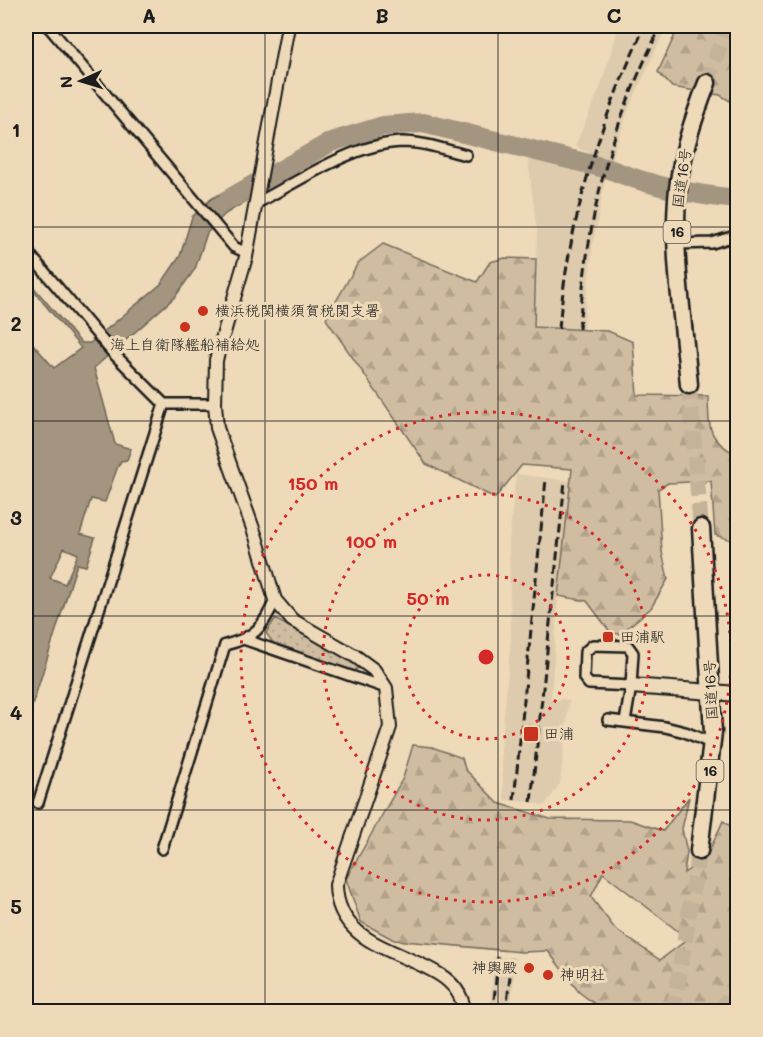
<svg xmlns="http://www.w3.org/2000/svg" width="763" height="1037" viewBox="0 0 763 1037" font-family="Mali,'Klee One',sans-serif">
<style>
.built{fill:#decbad}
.forest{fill:url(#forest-firs);stroke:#766c5e;stroke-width:1.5;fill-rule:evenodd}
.garden{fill:url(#garden-dots);stroke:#766c5e;stroke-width:1.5}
.water{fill:#a39580;stroke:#6d6558;stroke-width:1.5;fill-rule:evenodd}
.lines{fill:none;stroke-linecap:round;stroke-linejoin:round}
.river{stroke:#a39580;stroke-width:20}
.trunk-tunnel{stroke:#c4b399;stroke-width:16;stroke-dasharray:16 8;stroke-linecap:butt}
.minor-casing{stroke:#1c1c1c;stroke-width:14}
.tertiary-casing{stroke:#1c1c1c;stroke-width:16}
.secondary-casing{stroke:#1c1c1c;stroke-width:18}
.trunk-casing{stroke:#1c1c1c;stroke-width:21}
.minor{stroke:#eed9b8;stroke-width:9}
.tertiary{stroke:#eed9b8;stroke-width:12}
.secondary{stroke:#eed9b8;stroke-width:14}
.trunk{stroke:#eed9b8;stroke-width:16}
.rail{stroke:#1c1c1c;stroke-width:3;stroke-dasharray:9 4.5;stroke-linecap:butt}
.grid{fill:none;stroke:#1c1c1c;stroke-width:1.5;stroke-opacity:0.55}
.ring{fill:none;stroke:#d62828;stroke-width:3;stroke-dasharray:3 6}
.poi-dot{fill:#c8321e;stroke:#eed9b8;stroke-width:2}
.labels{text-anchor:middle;stroke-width:6;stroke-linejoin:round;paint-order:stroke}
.shield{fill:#eed9b8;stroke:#5b554b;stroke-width:1.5}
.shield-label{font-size:14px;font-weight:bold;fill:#1c1c1c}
.street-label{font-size:15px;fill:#1c1c1c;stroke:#eed9b8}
.poi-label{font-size:15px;fill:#1c1c1c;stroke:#eed9b8;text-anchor:start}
.centre{fill:#d62828;stroke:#eed9b8;stroke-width:3}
.ring-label{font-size:18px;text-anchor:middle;font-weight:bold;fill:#d62828;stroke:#eed9b8;stroke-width:6;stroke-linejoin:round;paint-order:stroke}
.neatline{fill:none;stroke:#1c1c1c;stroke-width:2}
.grid-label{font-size:20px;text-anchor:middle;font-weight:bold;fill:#1c1c1c}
</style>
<defs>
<pattern id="forest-firs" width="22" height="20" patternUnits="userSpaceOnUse" patternTransform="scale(1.5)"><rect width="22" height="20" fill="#d0bda1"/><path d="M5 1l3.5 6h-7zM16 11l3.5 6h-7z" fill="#b2a28a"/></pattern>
<pattern id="garden-dots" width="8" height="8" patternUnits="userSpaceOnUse" patternTransform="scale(1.5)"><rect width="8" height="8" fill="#d0bda1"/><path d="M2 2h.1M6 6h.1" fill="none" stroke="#b2a28a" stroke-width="1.8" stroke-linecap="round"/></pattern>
</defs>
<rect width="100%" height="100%" fill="#eed9b8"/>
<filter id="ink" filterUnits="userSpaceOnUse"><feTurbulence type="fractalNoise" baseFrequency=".0167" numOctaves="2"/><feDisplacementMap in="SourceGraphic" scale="12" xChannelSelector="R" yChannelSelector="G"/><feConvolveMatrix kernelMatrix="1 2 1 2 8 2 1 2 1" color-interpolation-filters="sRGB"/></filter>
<g filter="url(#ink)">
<path class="built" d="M619,26H667L629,108L610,163L575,146L600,88Z
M546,158L606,175L593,243L583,329L534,327L537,232L528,160Z
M516,474L571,481L558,596L551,699L569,700L560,784L544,806L531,802L504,800L501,751L511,639L509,542Z
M494,957L516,958L510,1011H490Z"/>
<path class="forest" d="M679,26H737V105L720,95L672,87L658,72Z
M383,244L477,282L490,262L505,258L536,259L534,327L608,331L633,342L637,395L708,396C709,428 707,439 737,455V542L715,535L711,481L668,483L658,489L662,552L668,579L651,608L620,634L611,633L587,601L558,596L572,469L522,465L495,498L426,464L326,319L358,263Z
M413,745L432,747L462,758L465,769L498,803L550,819L630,820L663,831L689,797L682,829L687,852L684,873L706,858L723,821L737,831V1011H604L579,992L548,951L521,952L394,940L361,922L346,879L403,778ZM603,873L688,939L660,960L615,929L591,897Z"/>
<path class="garden" d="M275,619L359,665V668L354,671L274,644L266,633Z"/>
<path class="water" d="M251,176L248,200L225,214L207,233L195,269L175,297L94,368L115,444L131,449L127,460L121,461L118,466L105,502L91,499L80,534L95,538L86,566L77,564L26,725V336L54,368L81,348L26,282V278L81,343H90L161,284L180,256L192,217L211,199ZM64,548L78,554L65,584L50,578Z"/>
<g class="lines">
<path class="river" d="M228,200L331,142L383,126L423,123L609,169C650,186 694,195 738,199"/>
<path class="trunk-tunnel" d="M707,83L727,26
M689,385L701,528
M673,1012L699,851
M721,1012L738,979"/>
<defs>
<path id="minor" d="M48,26L234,247L247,253
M257,203C301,180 352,144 402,142C424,142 446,150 466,155
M677,244L712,243L738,235
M26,250L113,353L164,404H215
M246,640L386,688
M593,645L628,646L633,653L631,686L589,684L584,678L585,652Z
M608,720L665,727L685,732L713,744
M625,722L631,686
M38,803L164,404
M162,849L225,645C254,638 263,628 275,600"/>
<path id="tertiary" d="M288,26L246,257L216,360L215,404L217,428L256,537L275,600L292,620L355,656L374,670L386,688L390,727L336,885C337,966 460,948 464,1012"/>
<path id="secondary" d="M631,686L738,694"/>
<path id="trunk" d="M689,385C684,323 671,249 678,189C682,152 694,117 707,83
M699,851L713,732L701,528"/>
</defs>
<use href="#minor" class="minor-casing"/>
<use href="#tertiary" class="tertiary-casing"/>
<use href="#secondary" class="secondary-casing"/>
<use href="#trunk" class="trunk-casing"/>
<use href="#minor" class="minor"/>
<use href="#tertiary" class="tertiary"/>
<use href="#secondary" class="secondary"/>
<use href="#trunk" class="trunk"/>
<path class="rail" d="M559,329C568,222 599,123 645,26
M579,329C588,213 609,130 661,26
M514,800L546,479
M531,802L565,481
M493,1012L498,957
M506,1012L512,958"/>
</g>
</g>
<path class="grid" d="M265,26V1012M498,26V1012M26,227H738M26,421H738M26,616H738M26,810H738"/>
<g class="ring">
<circle cx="486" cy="657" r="82"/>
<circle cx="486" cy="657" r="163"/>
<circle cx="486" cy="657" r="245"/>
</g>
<g class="poi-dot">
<circle cx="203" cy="311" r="6"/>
<circle cx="185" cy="327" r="6"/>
<rect x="602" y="631" width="12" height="12" rx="3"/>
<rect x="523" y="726" width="16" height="16" rx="3"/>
<circle cx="529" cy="968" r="6"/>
<circle cx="548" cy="975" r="6"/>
</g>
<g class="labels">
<g class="shield">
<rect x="663.5" y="221" width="27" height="22" rx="4.5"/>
<rect x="696.5" y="760" width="27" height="22" rx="4.5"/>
</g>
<g class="shield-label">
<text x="677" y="237">16</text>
<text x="710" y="776">16</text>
</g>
<g class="street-label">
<text transform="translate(682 178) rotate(-82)" y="5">国道16号</text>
<text transform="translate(711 690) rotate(-93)" y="5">国道16号</text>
</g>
<g class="poi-label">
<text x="215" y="316">横浜税関横須賀税関支署</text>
<text x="185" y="350" text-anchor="middle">海上自衛隊艦船補給処</text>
<text x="620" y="642">田浦駅</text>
<text x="544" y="739">田浦</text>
<text x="517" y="973" text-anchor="end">神輿殿</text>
<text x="560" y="980">神明社</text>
</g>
</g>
<circle cx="486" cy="657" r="9" class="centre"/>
<g class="ring-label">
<text x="313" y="490">150 m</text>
<text x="371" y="548">100 m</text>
<text x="428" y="605">50 m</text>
</g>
<rect width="763" height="1037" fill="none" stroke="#eed9b8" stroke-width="66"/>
<g transform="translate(81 81) rotate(266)" stroke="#eed9b8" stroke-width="4.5" paint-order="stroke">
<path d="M0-4.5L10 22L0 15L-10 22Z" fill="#1c1c1c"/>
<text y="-9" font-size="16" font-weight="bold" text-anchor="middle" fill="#1c1c1c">N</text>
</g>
<rect x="33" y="33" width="697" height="971" class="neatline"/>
<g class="grid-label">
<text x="149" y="23">A</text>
<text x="382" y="23">B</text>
<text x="614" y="23">C</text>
<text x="16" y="137">1</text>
<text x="16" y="331">2</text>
<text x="16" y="525">3</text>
<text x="16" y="720">4</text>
<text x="16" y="914">5</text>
</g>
</svg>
